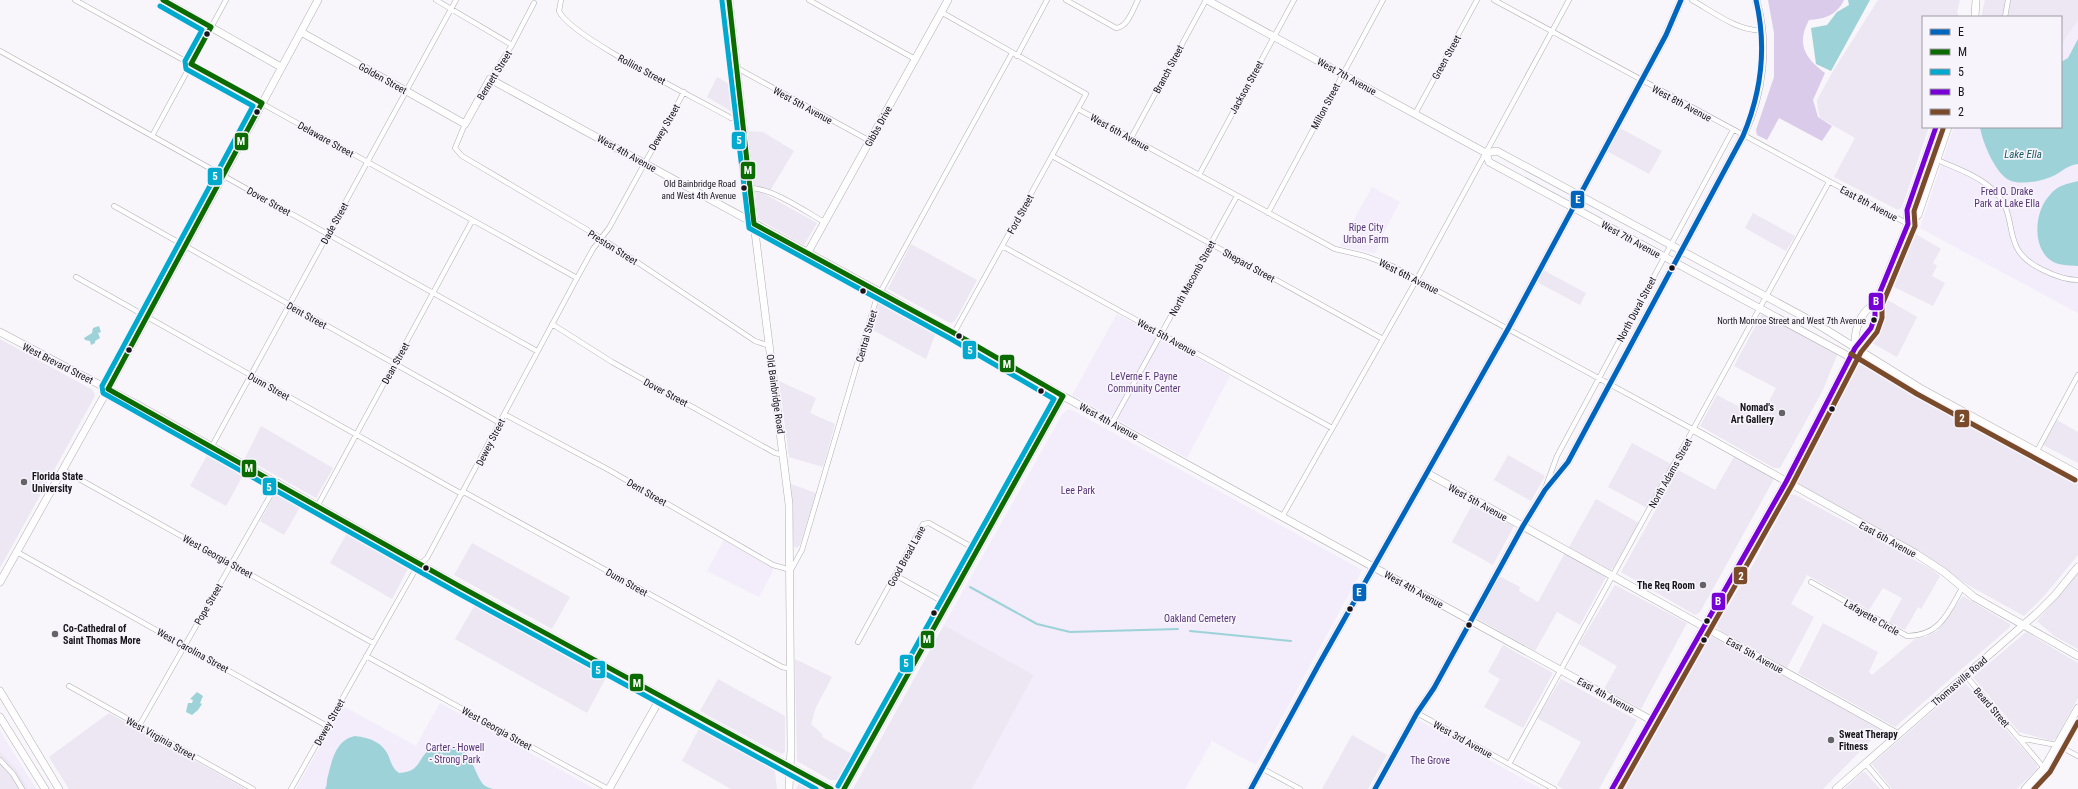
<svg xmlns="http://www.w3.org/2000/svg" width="2078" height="789" viewBox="0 0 2078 789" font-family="'Roboto Condensed',sans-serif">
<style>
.built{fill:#ece7f2}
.green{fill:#f2ecfb}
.forest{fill:#dacbea}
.water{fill:#9cd2d8}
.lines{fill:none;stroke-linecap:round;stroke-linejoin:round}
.stream{stroke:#9cd2d8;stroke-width:2}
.street-casing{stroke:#b0aeb3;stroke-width:5.5}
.secondary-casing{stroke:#b0aeb3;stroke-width:8}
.primary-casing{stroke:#b0aeb3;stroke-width:8}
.street{stroke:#fefefe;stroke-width:4.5}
.secondary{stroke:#fefefe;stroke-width:7}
.primary{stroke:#fefefe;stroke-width:7}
.bus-1-casing{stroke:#f8f4fc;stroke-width:8}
.bus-2-casing{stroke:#f8f4fc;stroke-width:8}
.bus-3-casing{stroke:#f8f4fc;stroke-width:8}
.bus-4-casing{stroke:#f8f4fc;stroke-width:8}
.bus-5-casing{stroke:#f8f4fc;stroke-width:8}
.bus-1{stroke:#0065bd;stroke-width:5}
.bus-2{stroke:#0c6b00;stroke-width:5}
.bus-3{stroke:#00a9ce;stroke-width:5}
.bus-4{stroke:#7600d6;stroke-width:5}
.bus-5{stroke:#7a4b2a;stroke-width:5}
.bus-dot{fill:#17141a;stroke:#f8f4fc;stroke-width:1.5}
.poi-dot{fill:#666368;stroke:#f8f4fc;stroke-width:1.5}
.labels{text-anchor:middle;stroke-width:3.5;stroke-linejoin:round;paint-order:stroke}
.bus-label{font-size:9px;fill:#17141a;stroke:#f8f4fc;text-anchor:end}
.street-label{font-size:10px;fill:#17141a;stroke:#f8f4fc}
.park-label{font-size:10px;fill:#553574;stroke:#f8f4fc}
.poi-label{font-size:10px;font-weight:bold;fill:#17141a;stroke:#f8f4fc;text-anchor:start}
.water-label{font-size:11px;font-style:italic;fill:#185b61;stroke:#f8f4fc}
.line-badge{stroke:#f8f4fc;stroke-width:1.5}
.badge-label{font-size:11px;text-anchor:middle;font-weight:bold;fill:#fff}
</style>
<rect width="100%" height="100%" fill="#f8f6fa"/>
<path class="built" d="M1878,0H1960L1957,12L1959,17H1923V127H1929L1902,207L1898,210L1834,177L1855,138L1820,118L1818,109L1817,100L1833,71Z
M1985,0H2078V21L2061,45V17H1981Z
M717,77L733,86L734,113L707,97Z
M1620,128L1662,151L1649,174L1607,151Z
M748,131L763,132L794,151L770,191L754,186Z
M755,191L763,193L817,223L804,245L758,219Z
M1753,213L1795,236L1786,251L1745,228Z
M1914,233L1941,249L1933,263L1937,266L1932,276L1945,283L1933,306L1892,286Z
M911,244L977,280L955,321L950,323L888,289Z
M1543,270L1586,293L1580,305L1537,282Z
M883,299L937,330L926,359L871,329L879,301Z
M1888,300L1917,317L1897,357L1870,342Z
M1762,314L1835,351L1837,355L1823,390L1780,468H1774L1700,426L1717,395L1760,418L1776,388L1734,366Z
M0,339L93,390L95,396L0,568Z
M1860,364L2078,481V555L2045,595L2024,616L1968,585L1913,547L1798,484V481L1856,367Z
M779,381L816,398L810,413L835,424L823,467L789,457Z
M2057,420L2078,432V463L2043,445Z
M261,426L333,468L316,498L245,458Z
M1632,443L1671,464L1647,508L1608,487Z
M210,450L246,470L226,506L190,486Z
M1508,455L1545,476L1531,501L1494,480Z
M1734,457L1774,479L1700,612L1695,615L1621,572L1678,470L1715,490Z
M791,484L816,493L800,545L797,548L794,546Z
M278,488L303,502L284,535L260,521Z
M1791,494L1796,495L1870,535L1931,569L1940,576L1921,609L1918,607L1905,630L1889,622L1902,598L1883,588L1869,610L1807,575L1791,604L1814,617L1787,668L1722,632L1716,626L1745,579Z
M1596,499L1639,523L1613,568L1610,570L1569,547Z
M1473,503L1514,526L1493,565L1452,542Z
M350,528L411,563L392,599L330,563Z
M472,543L570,597L552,629L454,575Z
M1565,553L1606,577L1580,625L1557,612L1535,651L1478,619L1477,615L1499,576L1520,587L1519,591L1538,602Z
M2078,573V649L2054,636L2037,621Z
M1615,585L1687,623L1641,709L1604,689L1617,666L1579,644Z
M1963,596L2010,624V627L1895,727L1798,673L1823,623L1878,652L1869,672L1872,675L1915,639L1925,637L1937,631Z
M478,600L609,672L587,713L455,639Z
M944,625L1034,675L972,789H853Z
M2026,632L2078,663V698L2056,738L2052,741L2019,732L1973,677Z
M1711,636L1745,653L1881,730L1823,789H1623L1671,701Z
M1503,645L1553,673L1523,728L1484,707L1500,679L1488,672Z
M795,659L832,677L816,707L811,724L823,735L822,737L857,757L848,774L841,780H830L797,761Z
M718,679L785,716V752L782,754L762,745L700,711Z
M1561,679L1637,720L1599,789H1563L1557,785L1581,742L1537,718Z
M1965,683L2037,765V769L2017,789H1892L1872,764Z
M109,713L246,789H69L49,757Z
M702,723L774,765L777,789H731L682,761Z
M0,731L14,755L36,789H0Z
M1352,735L1387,755L1368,789H1322Z
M1865,772L1880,789H1844L1862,773Z
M800,780L806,781L820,789H796Z"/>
<path class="green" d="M2078,21V313L1920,228L1954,127H2061V45Z
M1372,187L1400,202L1386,228L1375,253L1340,246Z
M1117,314L1230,376L1187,458L1072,395Z
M1067,410H1072L1362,570L1256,765L1212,741L1185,789H972L1034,675L944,625L1062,415Z
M724,540L774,569L759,597L707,571Z
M440,703L595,789H296L343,706L416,746Z
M1418,720L1541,789H1380Z
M0,731L36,789H28L17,770L0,752Z"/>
<path class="forest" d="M1768,0H1844C1837,15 1825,19 1809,20C1796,44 1805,58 1825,73L1813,100L1818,117L1832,126L1822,141L1779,118L1767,140L1757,135L1756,130L1774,77V33Z"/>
<path class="water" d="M1848,0H1870L1831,71L1816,64L1811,28L1827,25L1837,12L1849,5Z
M2078,39V164C2066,165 2059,175 2048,178C2037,182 2019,185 2009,180C1995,173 1982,141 1980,127H2061V62L2068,58Z
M2078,181V266C2068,265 2057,266 2049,259C2032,245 2035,211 2049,196C2059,184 2065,185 2078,181Z
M99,326L101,332L98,333L100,338L95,341V343L91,345L90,341L85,340L84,338L92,333L93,328Z
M197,692L203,696L200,703L202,704L198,710L192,715L186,712L188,703H192L193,700L190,699Z
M355,736C370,738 383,742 389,757C391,763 393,769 399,773C421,772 417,759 430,749C438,749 444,743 451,745C471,748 473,770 482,783C484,786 489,788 493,789H325C328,785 326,781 328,776C332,760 336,740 355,736Z"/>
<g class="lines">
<path class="stream" d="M970,587L1037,624L1070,632L1178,629
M1190,631L1291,641"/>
<defs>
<path id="street" d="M75,0L577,278
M436,0L512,45
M561,0L559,11C570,37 700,100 731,118L743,119
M809,0L915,59
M1066,0L1116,28C1128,27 1133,9 1138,0
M1494,0L1908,224
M1692,0C1712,11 1738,32 1762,30
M941,12L1086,94L954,333
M2005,17L2008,0
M0,51L537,351
M1017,56L1047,0
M737,68L870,141
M490,79L512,45L534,3
M1078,109L1335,249L1365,256L1392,266L1694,430
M1415,114L1477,0
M465,124L455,148L462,156L601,238L755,341L770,346
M152,136L226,0
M1131,138L1206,0
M1052,156L1383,339
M1937,160C1956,168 1982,177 1996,193C2021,220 1998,249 2043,270C2055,276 2065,280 2078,280
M1199,175L1294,0
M751,188C773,189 805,211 824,222
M114,206L500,423
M1268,213L1383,0
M1002,246L1332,428
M76,277L462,494
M552,324L612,362L775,453L784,455
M504,414L609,470L773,565L791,570L802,550L876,300L1012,53
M1112,423L1237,196
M212,446L456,0
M2037,451L2078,375
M63,470L373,643
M1546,486L1557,456L1733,130
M464,492L782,667L791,669
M318,505L472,221
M1282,517L1417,279L1569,0
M17,552L327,726
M895,575L947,604
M1811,582L1907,636C1940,636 1948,613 1962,588
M858,642L923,524L929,523L977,550
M366,656L608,789
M1966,676L2044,768
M69,686L253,789
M1417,713L1554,789
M139,726L278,482
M2019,738L2057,745L2078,756
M0,760L13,774L22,789
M1865,763L1887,789
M1509,764L1829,182
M1263,769L1300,789
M291,789L417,567L427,558L577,278L593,249L609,228L684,92"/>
<path id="secondary" d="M163,0L281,67
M729,0L754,224L789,504L791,749L789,789
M1207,0L1486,153L1497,151L1817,324L1920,388L2078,474
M301,32L465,124L490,79L880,292L1063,396L1651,720
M1486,153L1489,162L1850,357
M808,252L948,0
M0,332L138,405L459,586L831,789
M1694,430L1915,553L1944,572L1974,597L2078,656
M1427,473L1897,734
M0,582L108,389L318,0
M609,789L661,697
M844,789L1063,396
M1251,789L1319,664L1508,329L1666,35L1681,0
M1375,789L1417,713L1434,688L1523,526L1545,490L1568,462L1743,136C1763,94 1769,44 1756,0
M2025,789L2044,768L2078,708"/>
<path id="primary" d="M1975,17L1976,0
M1908,224L1918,215L1948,127
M1855,348C1854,332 1859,312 1875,304
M0,691L59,789
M0,717L45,789
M1612,789L1786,482L1855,348C1867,337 1878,321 1875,304L1908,224L1907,210L1936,127
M1836,789L2037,613L2055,595L2078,567"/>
</defs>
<use href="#street" class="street-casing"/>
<use href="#secondary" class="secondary-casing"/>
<use href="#primary" class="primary-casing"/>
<use href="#street" class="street"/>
<use href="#secondary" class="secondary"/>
<use href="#primary" class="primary"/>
<defs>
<path id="bus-1" d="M1251,789L1319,664L1508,329L1666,35L1681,0
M1375,789L1417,713L1434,688L1523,526L1545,490L1568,462L1743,136C1762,91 1767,47 1756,0"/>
<path id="bus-2" d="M163,0L211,27L191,64L262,103L108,389L459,586L831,789
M729,0L754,224L954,333L1063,396L844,789"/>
<path id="bus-3" d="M722,1L749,228L951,339L1054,399L838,786
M160,6L202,30L185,61L186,69L253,106L102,386L103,393L456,592L816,789"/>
<path id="bus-4" d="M1612,789L1786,482L1855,348L1871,328L1875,316V304L1908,224L1907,210L1936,127"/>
<path id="bus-5" d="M1851,354L1917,394L2075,480
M1620,789L1792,485L1861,352L1877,332L1882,318V305L1915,226L1914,211L1943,129
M2034,789L2050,772L2078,722"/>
</defs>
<use href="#bus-1" class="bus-1-casing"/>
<use href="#bus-2" class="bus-2-casing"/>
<use href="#bus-3" class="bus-3-casing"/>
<use href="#bus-4" class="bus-4-casing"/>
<use href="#bus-5" class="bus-5-casing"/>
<use href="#bus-1" class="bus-1"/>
<use href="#bus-2" class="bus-2"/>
<use href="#bus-3" class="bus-3"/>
<use href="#bus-4" class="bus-4"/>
<use href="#bus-5" class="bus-5"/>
</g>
<g class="bus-dot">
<circle cx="207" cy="34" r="3.5"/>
<circle cx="257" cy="112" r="3.5"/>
<circle cx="744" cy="188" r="3.5"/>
<circle cx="1672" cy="268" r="3.5"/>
<circle cx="863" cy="291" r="3.5"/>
<circle cx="1874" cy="320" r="3.5"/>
<circle cx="959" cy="336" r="3.5"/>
<circle cx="129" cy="350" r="3.5"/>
<circle cx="1041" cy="391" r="3.5"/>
<circle cx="1832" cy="409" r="3.5"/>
<circle cx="426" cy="568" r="3.5"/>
<circle cx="1350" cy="609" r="3.5"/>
<circle cx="934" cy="613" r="3.5"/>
<circle cx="1707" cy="621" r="3.5"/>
<circle cx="1469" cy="625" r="3.5"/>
<circle cx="1704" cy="640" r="3.5"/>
</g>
<g class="poi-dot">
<circle cx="1782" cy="413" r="4"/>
<circle cx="24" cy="482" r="4"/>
<circle cx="1703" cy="585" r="4"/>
<circle cx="55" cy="634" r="4"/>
<circle cx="1831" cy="740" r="4"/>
</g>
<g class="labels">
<g class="bus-label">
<text x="736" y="187">Old Bainbridge Road<tspan x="736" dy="12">and West 4th Avenue</tspan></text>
<text x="1866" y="324">North Monroe Street and West 7th Avenue</text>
</g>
<g class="street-label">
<text transform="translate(1446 57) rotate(-61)" y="4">Green Street</text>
<text transform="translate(642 69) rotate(28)" y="4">Rollins Street</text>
<text transform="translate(1168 69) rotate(-62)" y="4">Branch Street</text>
<text transform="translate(494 75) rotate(-58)" y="4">Bennett Street</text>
<text transform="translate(1347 76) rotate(29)" y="4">West 7th Avenue</text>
<text transform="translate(383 78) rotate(29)" y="4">Golden Street</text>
<text transform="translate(1246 87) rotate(-61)" y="4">Jackson Street</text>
<text transform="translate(1682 103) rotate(28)" y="4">West 8th Avenue</text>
<text transform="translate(803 105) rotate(29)" y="4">West 5th Avenue</text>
<text transform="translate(1325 106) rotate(-62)" y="4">Milton Street</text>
<text transform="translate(878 126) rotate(-61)" y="4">Gibbs Drive</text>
<text transform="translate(664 127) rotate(-60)" y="4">Dewey Street</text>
<text transform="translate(1120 132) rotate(29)" y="4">West 6th Avenue</text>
<text transform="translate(326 139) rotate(29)" y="4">Delaware Street</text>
<text transform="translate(627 153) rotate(29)" y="4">West 4th Avenue</text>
<text transform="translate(269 201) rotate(29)" y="4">Dover Street</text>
<text transform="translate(1869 203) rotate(28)" y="4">East 8th Avenue</text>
<text transform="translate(1020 214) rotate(-61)" y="4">Ford Street</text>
<text transform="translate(334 223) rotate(-61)" y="4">Dade Street</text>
<text transform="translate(1631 239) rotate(29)" y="4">West 7th Avenue</text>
<text transform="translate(613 247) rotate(32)" y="4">Preston Street</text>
<text transform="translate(1249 265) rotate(29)" y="4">Shepard Street</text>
<text transform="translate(1409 276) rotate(27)" y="4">West 6th Avenue</text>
<text transform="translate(1192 278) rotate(-61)" y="4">North Macomb Street</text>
<text transform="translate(1636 309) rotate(-62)" y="4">North Duval Street</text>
<text transform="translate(307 315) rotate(29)" y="4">Dent Street</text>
<text transform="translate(866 336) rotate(-74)" y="4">Central Street</text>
<text transform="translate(1167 337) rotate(29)" y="4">West 5th Avenue</text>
<text transform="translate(58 363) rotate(27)" y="4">West Brevard Street</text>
<text transform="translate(395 363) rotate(-61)" y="4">Dean Street</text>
<text transform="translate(269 386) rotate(29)" y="4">Dunn Street</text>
<text transform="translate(666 392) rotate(28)" y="4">Dover Street</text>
<text transform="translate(776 394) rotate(82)" y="4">Old Bainbridge Road</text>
<text transform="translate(1109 421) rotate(29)" y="4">West 4th Avenue</text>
<text transform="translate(490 442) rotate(-63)" y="4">Dewey Street</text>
<text transform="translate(1670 473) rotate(-61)" y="4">North Adams Street</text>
<text transform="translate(647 492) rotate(30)" y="4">Dent Street</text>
<text transform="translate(1478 502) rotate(29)" y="4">West 5th Avenue</text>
<text transform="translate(1888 539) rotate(29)" y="4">East 6th Avenue</text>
<text transform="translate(218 556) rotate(29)" y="4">West Georgia Street</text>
<text transform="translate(906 556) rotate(-61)" y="4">Good Bread Lane</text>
<text transform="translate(627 582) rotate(29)" y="4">Dunn Street</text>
<text transform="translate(1414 589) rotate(29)" y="4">West 4th Avenue</text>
<text transform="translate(208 604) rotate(-60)" y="4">Pope Street</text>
<text transform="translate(1872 617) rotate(30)" y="4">Lafayette Circle</text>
<text transform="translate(193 650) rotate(29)" y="4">West Carolina Street</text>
<text transform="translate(1755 655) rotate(29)" y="4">East 5th Avenue</text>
<text transform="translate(1959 681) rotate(-41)" y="4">Thomasville Road</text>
<text transform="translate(1606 695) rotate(29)" y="4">East 4th Avenue</text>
<text transform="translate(1992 707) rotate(49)" y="4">Beard Street</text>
<text transform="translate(329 722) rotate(-61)" y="4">Dewey Street</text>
<text transform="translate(497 728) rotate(29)" y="4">West Georgia Street</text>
<text transform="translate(161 738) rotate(29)" y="4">West Virginia Street</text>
<text transform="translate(1463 739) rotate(29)" y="4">West 3rd Avenue</text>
</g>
<g class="park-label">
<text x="2007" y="195">Fred O. Drake<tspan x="2007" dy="12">Park at Lake Ella</tspan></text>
<text x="1366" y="231">Ripe City<tspan x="1366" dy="12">Urban Farm</tspan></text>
<text x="1144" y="380">LeVerne F. Payne<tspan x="1144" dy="12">Community Center</tspan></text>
<text x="1078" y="494">Lee Park</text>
<text x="1200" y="622">Oakland Cemetery</text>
<text x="455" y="751">Carter - Howell<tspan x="455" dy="12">- Strong Park</tspan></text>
<text x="1430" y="764">The Grove</text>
</g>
<g class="poi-label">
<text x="1774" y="411" text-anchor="end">Nomad's<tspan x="1774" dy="12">Art Gallery</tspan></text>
<text x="32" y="480">Florida State<tspan x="32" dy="12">University</tspan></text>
<text x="1695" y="589" text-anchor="end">The Req Room</text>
<text x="63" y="632">Co-Cathedral of<tspan x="63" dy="12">Saint Thomas More</tspan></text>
<text x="1839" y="738">Sweat Therapy<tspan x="1839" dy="12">Fitness</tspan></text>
</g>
<g class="water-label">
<text x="2023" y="158">Lake Ella</text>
</g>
</g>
<g class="line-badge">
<rect x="731" y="131" width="15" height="19" rx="4" fill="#00a9ce"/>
<rect x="234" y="132" width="15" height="19" rx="4" fill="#0c6b00"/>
<rect x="740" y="161" width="16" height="19" rx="4" fill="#0c6b00"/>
<rect x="207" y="167" width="16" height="19" rx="4" fill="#00a9ce"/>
<rect x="1570" y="190" width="15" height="19" rx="4" fill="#0065bd"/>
<rect x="1868" y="292" width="16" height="19" rx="4" fill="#7600d6"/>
<rect x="962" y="340" width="15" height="20" rx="4" fill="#00a9ce"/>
<rect x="999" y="354" width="16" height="19" rx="4" fill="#0c6b00"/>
<rect x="1954" y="409" width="16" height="19" rx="4" fill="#7a4b2a"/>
<rect x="241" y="459" width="16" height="19" rx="4" fill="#0c6b00"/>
<rect x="262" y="477" width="15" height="19" rx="4" fill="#00a9ce"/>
<rect x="1733" y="566" width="15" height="19" rx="4" fill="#7a4b2a"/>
<rect x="1352" y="583" width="15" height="19" rx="4" fill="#0065bd"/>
<rect x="1711" y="592" width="15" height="19" rx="4" fill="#7600d6"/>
<rect x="920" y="630" width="15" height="19" rx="4" fill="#0c6b00"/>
<rect x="899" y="654" width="15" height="19" rx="4" fill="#00a9ce"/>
<rect x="591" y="660" width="15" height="19" rx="4" fill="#00a9ce"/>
<rect x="629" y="673" width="15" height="19" rx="4" fill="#0c6b00"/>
</g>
<g class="badge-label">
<text x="739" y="144">5</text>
<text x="241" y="145">M</text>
<text x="748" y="174">M</text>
<text x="215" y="180">5</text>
<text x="1578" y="203">E</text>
<text x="1876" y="305">B</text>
<text x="970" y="354">5</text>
<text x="1007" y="368">M</text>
<text x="1962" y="422">2</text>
<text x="249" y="472">M</text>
<text x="269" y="491">5</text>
<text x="1741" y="580">2</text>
<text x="1359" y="596">E</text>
<text x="1718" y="605">B</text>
<text x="927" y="643">M</text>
<text x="906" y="667">5</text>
<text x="598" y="674">5</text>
<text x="637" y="687">M</text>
</g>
<rect x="1922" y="16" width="140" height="112" fill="#f8f4fc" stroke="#9e9aa2"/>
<rect x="1930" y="29" width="20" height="6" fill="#0065bd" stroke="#9e9aa2"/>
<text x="1958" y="36" font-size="12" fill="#17141a">E</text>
<rect x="1930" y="49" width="20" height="6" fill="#0c6b00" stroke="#9e9aa2"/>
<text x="1958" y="56" font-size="12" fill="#17141a">M</text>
<rect x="1930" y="69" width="20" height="6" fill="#00a9ce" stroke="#9e9aa2"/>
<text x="1958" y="76" font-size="12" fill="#17141a">5</text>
<rect x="1930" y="89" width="20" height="6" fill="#7600d6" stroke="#9e9aa2"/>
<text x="1958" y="96" font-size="12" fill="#17141a">B</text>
<rect x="1930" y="109" width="20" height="6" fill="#7a4b2a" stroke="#9e9aa2"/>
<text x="1958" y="116" font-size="12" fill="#17141a">2</text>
</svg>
